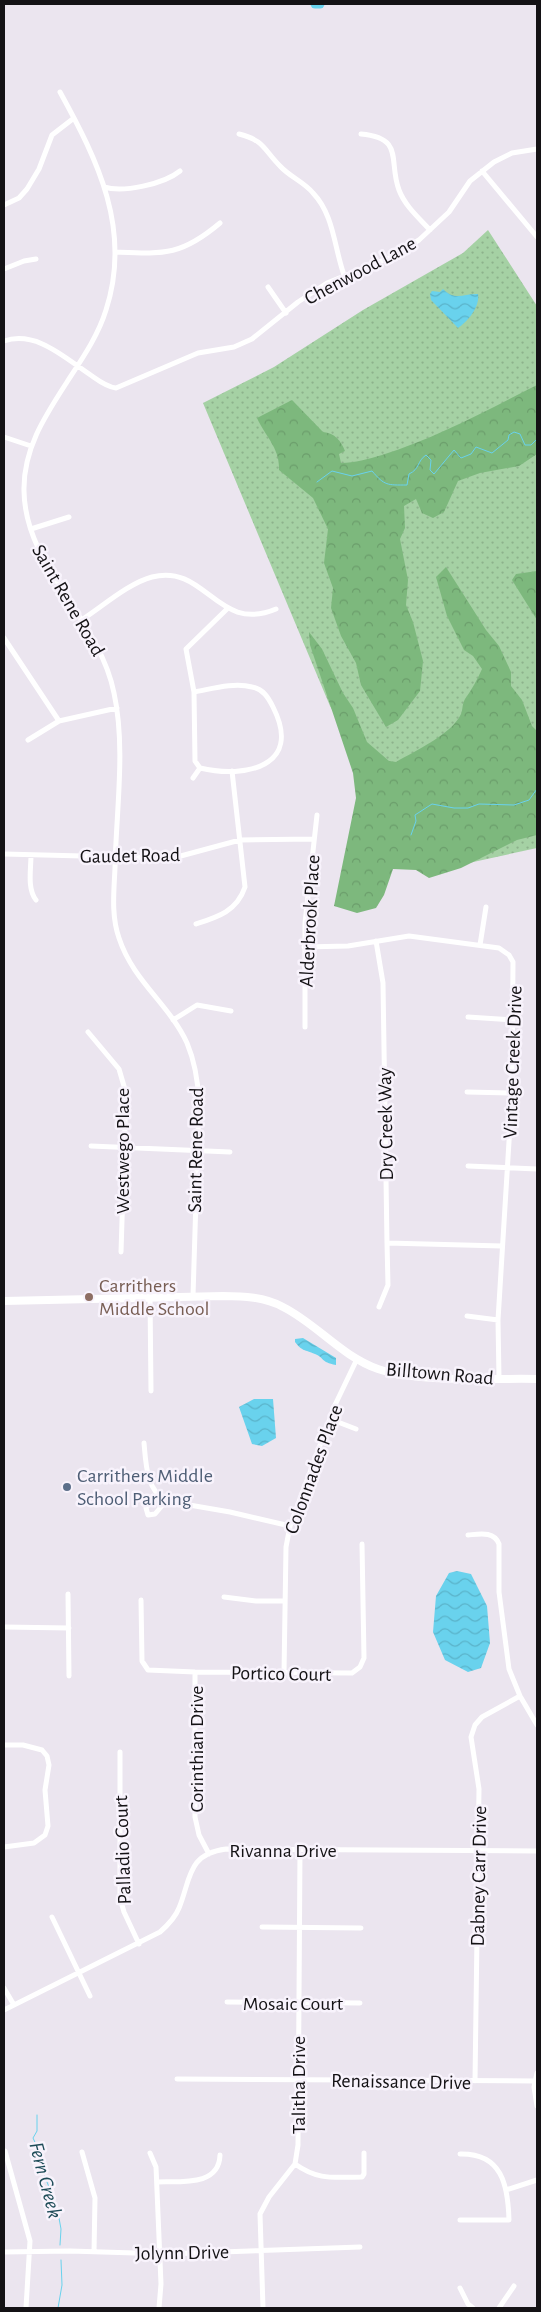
<svg xmlns="http://www.w3.org/2000/svg" width="541" height="2312" viewBox="0 0 541 2312" font-family="'Alegreya Sans',sans-serif">
<style>
.grass{fill:url(#grass-dots)}
.forest{fill:url(#forest-crowns)}
.water{fill:url(#water-waves)}
.lines{fill:none;stroke-linecap:round;stroke-linejoin:round}
.stream{stroke:#69d2ed;stroke-width:1}
.river{stroke:#69d2ed;stroke-width:9}
.street{stroke:#fff;stroke-width:5}
.secondary{stroke:#fff;stroke-width:8}
.education-dot{fill:#8d6e63;stroke:#f8f3fc;stroke-width:2}
.service-dot{fill:#5c6f8a;stroke:#f8f3fc;stroke-width:2}
.labels{text-anchor:middle;stroke-width:5;stroke-linejoin:round;paint-order:stroke}
.street-label{font-size:20px;fill:#141215;stroke:#f8f3fc}
.education-label{font-size:20px;fill:#785e54;stroke:#f8f3fc;text-anchor:start}
.service-label{font-size:20px;fill:#4e5e75;stroke:#f8f3fc;text-anchor:start}
.water-label{font-size:21px;font-style:italic;fill:#1e4c58;stroke:#f8f3fc}
</style>
<defs>
<pattern id="grass-dots" width="8" height="8" patternUnits="userSpaceOnUse" patternTransform="scale(1.25)"><rect width="8" height="8" fill="#a5d1a4"/><path d="M2 2h.1M6 6h.1" fill="none" stroke="#8db28c" stroke-width="1.8" stroke-linecap="round"/></pattern>
<pattern id="forest-crowns" width="20" height="18" patternUnits="userSpaceOnUse" patternTransform="scale(1.25)"><rect width="20" height="18" fill="#7db87d"/><path d="M2 6a3 3 0 1 1 6 0M12 15a3 3 0 1 1 6 0" fill="none" stroke="#6b9d6b"/></pattern>
<pattern id="water-waves" width="16" height="10" patternUnits="userSpaceOnUse" patternTransform="scale(1.25)"><rect width="16" height="10" fill="#69d2ed"/><path d="M0 5q4-4 8 0t8 0" fill="none" stroke="#5ab3ca"/></pattern>
</defs>
<rect width="100%" height="100%" fill="#ebe5ef"/>
<path class="grass" d="M488,230L537,306V848L423,873L330,706L203,403L274,367L363,310L463,253Z"/>
<path class="forest" d="M537,385V454L519,466L480,473L458,481L444,512L433,518L422,513L416,499L404,506L405,528L400,539L408,580L406,605L413,622L423,661L420,691L398,720L386,727L361,685L356,663L341,636L331,608L333,588L324,563L328,529L313,498L279,470C280,448 265,436 257,418L292,400L323,432C335,433 341,441 345,451L339,454L341,463C355,463 368,459 382,455C436,438 487,410 537,385Z
M446,567L486,630L499,646L511,672V686L522,700L532,726L537,731V835L517,840L461,868L429,878L416,870L393,869L384,895L376,908L357,913L334,906L356,798L353,773L310,645L309,632L322,649L343,693L353,708L367,742L389,761L396,762C415,751 452,734 461,714C463,709 462,704 465,699C472,689 477,680 482,669L473,656L464,650L447,616L436,577Z
M537,571V620L512,580L516,574Z"/>
<path class="water" d="M443,289C456,302 464,293 478,294C480,307 468,321 458,328L431,300L430,294L432,291L440,292Z
M303,1338L336,1358V1365C320,1362 325,1358 315,1354C304,1349 303,1352 295,1342V1339Z
M254,1399H273L276,1438L262,1446L252,1444L239,1407Z
M457,1571L471,1574L487,1606L490,1643L481,1668L468,1672L445,1660L433,1632L436,1596L449,1573Z"/>
<g class="lines">
<path class="stream" d="M317,482L332,471L352,476L372,471C385,486 387,485 407,485L409,474C420,469 417,461 426,455L431,460L430,470L434,474L454,450L461,458L471,454L476,447L492,453L508,440L509,435L514,432L520,434L525,445H531L537,439
M411,835L416,821L415,815L432,804L454,808H468L479,804L514,805L529,800L537,789
M37,2115V2131L33,2138L40,2153L45,2177L57,2207L61,2229L60,2245
M58,2308L62,2285L61,2260"/>
<path class="river" d="M315,4H320"/>
<path class="street" d="M60,92C98,161 132,230 106,310C98,336 82,359 67,382C45,416 23,449 24,491C25,567 99,618 114,693C126,748 116,812 115,868C114,891 111,915 119,938C133,981 169,1004 187,1043C195,1062 198,1081 199,1102L193,1296
M239,134C264,140 264,150 280,166C290,177 304,182 313,193C334,215 334,247 344,275
M361,134C405,138 388,161 399,190C405,206 419,218 430,230
M482,171L537,237
M104,187C123,193 164,184 180,171
M4,205L19,198L27,189L39,169L52,135L74,118
M115,252C164,254 181,256 220,223
M4,269L24,261L36,259
M268,287L286,313
M4,341C37,330 66,359 92,376C99,381 107,387 116,388L198,353L234,347L252,339L298,302L327,283L391,257L419,240L449,212L470,181L494,162L512,153L537,149
M4,437L31,446
M31,529L69,517
M83,619C103,606 129,583 152,577C206,563 217,634 276,609
M4,638L59,721
M194,692C211,689 234,682 252,687C263,689 268,697 273,707C303,766 246,779 200,768
M28,740L59,721L117,708
M200,768L195,761L194,692L186,649L227,609
M193,778L200,768
M4,854L161,858L177,857L240,840L314,839
M31,855C31,869 27,889 36,900
M196,924C218,917 237,911 245,887L232,771
M376,941L383,983L387,1243L388,1285L379,1307
M480,945L486,907
M304,947L348,946L409,936L499,948L509,955L513,962L512,1093L498,1320L499,1378
M468,1017L513,1020
M173,1020L197,1005L231,1011
M305,1027V923L317,815
M88,1032L119,1069L126,1093L121,1252
M467,1092L512,1093
M91,1146L230,1152
M468,1166L537,1169
M387,1243L502,1246
M150,1297L151,1391
M467,1316L498,1320
M330,1419L356,1429
M144,1443C146,1464 146,1489 166,1501L230,1512L290,1526
M157,1495L146,1508L148,1515L155,1514L166,1501
M468,1535C480,1534 494,1531 499,1544V1592L509,1669L520,1696L537,1725
M68,1594L69,1676
M224,1597L256,1601H285
M141,1600L142,1661L148,1670L195,1672L352,1673L360,1667L364,1658L362,1544
M4,1627L69,1628
M195,1672V1817L199,1835L209,1854
M284,1673L286,1547L290,1526L335,1405L357,1359
M4,1745H23L42,1750L47,1756L49,1765L45,1790L48,1826L45,1835L34,1843L4,1847
M120,1752V1898L124,1912L139,1944
M52,1917L90,1996
M262,1927L361,1928
M4,1988L14,2005
M227,2002L360,2003
M4,2010L160,1932C168,1925 175,1918 179,1908C191,1879 187,1854 226,1849L537,1851
M537,2073L534,2087L537,2106
M177,2079L535,2081
M475,2081L479,1789L471,1737L475,1725L482,1717L520,1696
M5,2151L30,2241L26,2308
M82,2152L95,2198L94,2252
M150,2153L156,2167L161,2284L159,2308
M460,2154C502,2153 508,2185 509,2220H460
M295,2164C319,2181 334,2177 362,2177L364,2174V2153
M157,2182C180,2181 219,2187 220,2155
M506,2190L537,2180
M4,2252L70,2251L167,2254L360,2247
M460,2288L468,2304L473,2308
M263,2308L260,2214L269,2197L295,2164L298,2145L300,1850
M499,2308L514,2286"/>
<path class="secondary" d="M4,1301L223,1296C243,1296 265,1297 283,1307C317,1324 341,1356 378,1369C420,1383 491,1378 537,1379"/>
</g>
<circle class="education-dot" cx="89" cy="1297" r="5"/>
<circle class="service-dot" cx="67" cy="1487" r="5"/>
<g class="labels">
<g class="street-label">
<text transform="translate(360 270) rotate(-28)" y="7">Chenwood Lane</text>
<text transform="translate(69 600) rotate(60)" y="7">Saint Rene Road</text>
<text transform="translate(130 855) rotate(-1)" y="7">Gaudet Road</text>
<text transform="translate(309 921) rotate(-87)" y="7">Alderbrook Place</text>
<text transform="translate(512 1062) rotate(-88)" y="7">Vintage Creek Drive</text>
<text transform="translate(385 1124) rotate(-91)" y="7">Dry Creek Way</text>
<text transform="translate(195 1150) rotate(-89)" y="7">Saint Rene Road</text>
<text transform="translate(122 1151) rotate(-90)" y="7">Westwego Place</text>
<text transform="translate(440 1373) rotate(5)" y="7">Billtown Road</text>
<text transform="translate(313 1469) rotate(-70)" y="7">Colonnades Place</text>
<text transform="translate(281 1673) rotate(1)" y="7">Portico Court</text>
<text transform="translate(196 1749) rotate(-90)" y="7">Corinthian Drive</text>
<text transform="translate(122 1850) rotate(-92)" y="7">Palladio Court</text>
<text x="283" y="1857">Rivanna Drive</text>
<text transform="translate(478 1876) rotate(-89)" y="7">Dabney Carr Drive</text>
<text x="293" y="2010">Mosaic Court</text>
<text transform="translate(401 2081) rotate(1)" y="7">Renaissance Drive</text>
<text transform="translate(298 2085) rotate(-90)" y="7">Talitha Drive</text>
<text transform="translate(182 2252) rotate(-1)" y="7">Jolynn Drive</text>
</g>
<g class="education-label">
<text x="99" y="1292">Carrithers<tspan x="99" dy="23">Middle School</tspan></text>
</g>
<g class="service-label">
<text x="77" y="1482">Carrithers Middle<tspan x="77" dy="23">School Parking</tspan></text>
</g>
<g class="water-label">
<text transform="translate(46 2180) rotate(75)" y="7">Fern Creek</text>
</g>
</g>
<rect width="541" height="2312" fill="none" stroke="#141215" stroke-width="10"/>
</svg>
